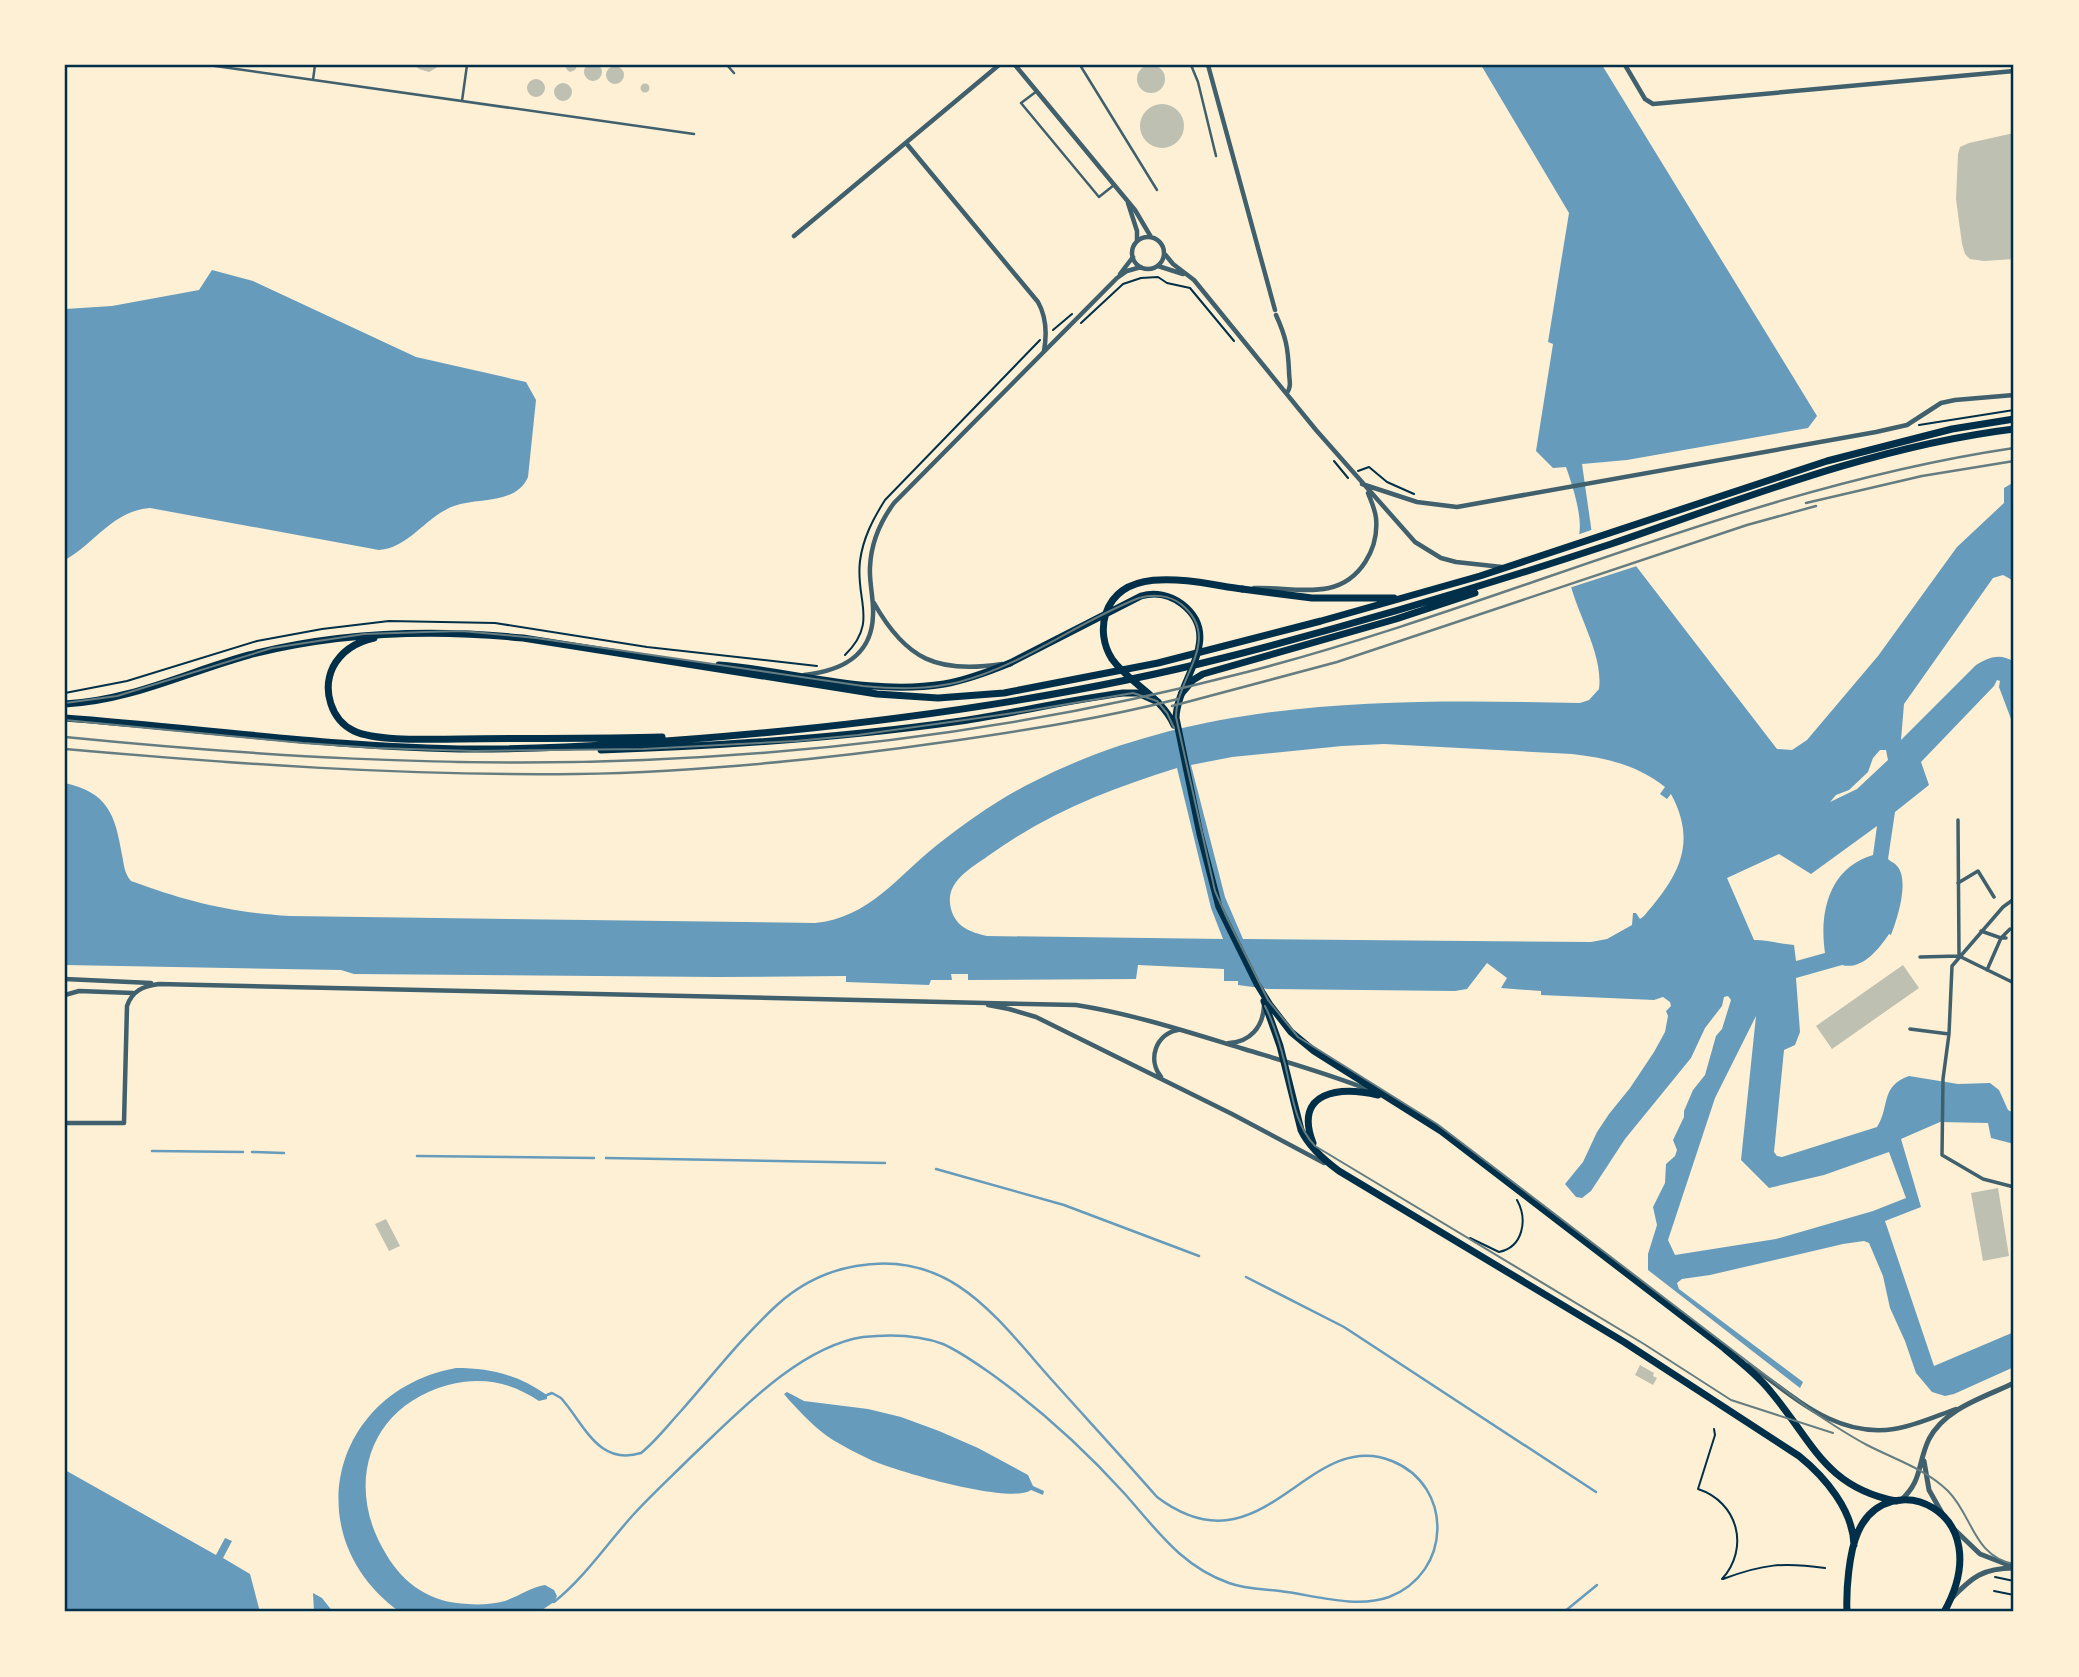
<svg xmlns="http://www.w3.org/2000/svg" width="2079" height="1677" viewBox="0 0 2079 1677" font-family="'Roboto Condensed',sans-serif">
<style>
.water{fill:#669bbc;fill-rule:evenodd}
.pier{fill:#fdf0d5}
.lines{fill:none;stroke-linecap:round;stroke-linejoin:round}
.stream{stroke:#669bbc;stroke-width:2.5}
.building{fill:#bec0b2}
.path{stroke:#003049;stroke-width:2}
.service{stroke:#3f606c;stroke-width:2.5}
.pedestrian{stroke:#3f606c;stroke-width:3.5}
.minor{stroke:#3f606c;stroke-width:4.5}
.tertiary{stroke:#3f606c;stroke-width:5}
.primary{stroke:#003049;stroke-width:7}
.trunk{stroke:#003049;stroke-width:7}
.tram{stroke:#657d81;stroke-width:2}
.rail{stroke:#657d81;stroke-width:2.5}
.neatline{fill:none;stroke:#003049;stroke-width:2.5}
</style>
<rect width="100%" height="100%" fill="#fdf0d5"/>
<path class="water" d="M1481,65H1602L1817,416L1808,428L1627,460L1582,464L1592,534L1636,566L1777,749L1792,750L1807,740L1878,656L1957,547L2004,503V488L2014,482V581L2003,575L1993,578L1904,704L1901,740L1976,665C1990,657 2000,653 2014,662V727L1999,687L2000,681L1997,680L1994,686L1921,762L1929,785L1895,812L1888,859C1891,862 1895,863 1897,866C1910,880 1897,920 1891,935L1889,934C1877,952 1861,970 1842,965L1796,978L1800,1032L1795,1045L1784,1050L1774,1152L1777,1156L1782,1157L1877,1127C1890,1107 1880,1086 1909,1076L1958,1084L1990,1083L1999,1090L2008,1110L2014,1113V1144L1991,1138L1988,1123L1940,1122L1901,1139L1921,1207L1885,1221L1934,1366L2014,1332V1367L1954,1394L1945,1396L1932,1392L1916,1373L1905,1341L1890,1308L1883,1276L1869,1243L1864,1241L1843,1244L1710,1275L1682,1279L1677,1283L1679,1289L1803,1382L1800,1388L1648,1270V1254L1657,1225L1653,1207L1665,1183L1666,1164L1675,1156L1677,1150L1673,1140L1684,1117V1111L1693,1090L1705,1075L1716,1036L1722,1029L1731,1000L1728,996L1724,997L1722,1006L1705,1028L1691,1058L1625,1139L1591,1191L1582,1198L1576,1197L1565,1184L1583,1162L1597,1132L1609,1114L1630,1088L1654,1052L1665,1032L1668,1016L1666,1011L1671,1006L1670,1002L1663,997L1654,1000L1541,995V991L1501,988L1507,978L1487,963L1467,989L1455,991L1268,989L1238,985V981H1224V969L1138,965L1136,979L968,980V974H951L952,980H931L929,985L846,982V976L718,977L354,974L341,970L65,965V783C108,793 115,814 122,855C124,864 124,873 131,881C189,902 228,912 290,916L815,923C869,918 898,876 937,845C968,821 1000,798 1035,781C1202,696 1397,699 1580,703L1589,700L1599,689C1604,649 1570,606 1567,565C1567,555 1576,545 1579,535C1583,517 1572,484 1566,467L1553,468L1536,451L1553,344L1548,342L1569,213ZM1384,744L1572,754C1607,758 1637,765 1665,787L1660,794L1667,799L1671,794C1698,844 1678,877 1644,916L1640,919L1636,913H1633L1632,925L1607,939L1591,942L1243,939L1225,897L1191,765L1232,757L1342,746ZM1880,750H1886L1888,760L1857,789L1830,802L1836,795L1849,790L1868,772L1873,758ZM1177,768L1211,908L1223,939L987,936C970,932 956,927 951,909C944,882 970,869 988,856C1046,814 1109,789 1177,768ZM1877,826L1873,855C1829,868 1819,912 1825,953L1796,961L1794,945C1780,944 1769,940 1754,940L1727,878L1779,854L1811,874ZM1756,1016L1741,1160L1769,1188L1824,1175L1889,1152L1906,1198L1873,1211L1776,1239L1675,1255L1668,1240L1715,1098Z
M212,270L253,281L416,357L526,382L536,400L528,477C516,505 478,497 454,506C426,516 409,548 379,550L150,508C114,510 94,544 65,560V309L112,306L199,290Z
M456,1368C491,1368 518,1375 547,1395V1399L539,1401C511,1382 481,1376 448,1385C368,1407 344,1486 386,1554C404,1585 432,1603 468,1604C480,1605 494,1604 505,1601C519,1596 531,1587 545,1585L554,1590L557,1596L554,1602L539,1612H400C296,1538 330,1391 456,1368Z
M787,1392L804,1401L868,1409L901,1417L939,1431L978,1448L1028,1475L1033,1486L1044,1491L1043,1495L1031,1490C1012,1505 895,1471 871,1460C858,1454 845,1447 833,1440C817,1430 802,1414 789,1400L784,1394Z
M65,1470L216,1555L225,1538L232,1541L223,1558L250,1574L260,1612H65Z
M313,1593L322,1598L333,1612H314Z"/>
<path class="pier" d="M1594,529L1598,536L1618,542L1625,547L1640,565L1569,588L1563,562L1574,536Z"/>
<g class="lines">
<path class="stream" d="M152,1151L243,1152
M252,1152L284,1153
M417,1156L594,1158
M606,1158L885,1163
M936,1169L1064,1205L1199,1256
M1246,1277L1344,1327L1596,1492
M547,1395L552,1393L561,1398C585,1425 598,1466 641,1453C656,1441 668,1425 681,1411C712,1376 742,1337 777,1305C799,1285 827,1271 856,1266C950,1249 996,1317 1051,1379C1086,1418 1122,1457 1157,1497C1263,1577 1307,1426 1392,1461C1454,1486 1452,1573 1389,1597C1356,1609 1313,1595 1280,1591C1263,1589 1245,1589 1229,1583C1181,1566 1157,1530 1124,1493C1084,1449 1041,1410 993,1375C977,1364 961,1352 943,1344C917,1334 890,1334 863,1337C798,1347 736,1415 690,1458C671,1477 651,1495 633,1515C607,1544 584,1578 554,1602
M1564,1612L1597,1585"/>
</g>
<path class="building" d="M584 72a9 9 0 1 1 18 0a9 9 0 1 1-18 0Z
M1137 79a14 14 0 1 1 28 0a14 14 0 1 1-28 0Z
M414,65H441L429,72L419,69Z
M565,65H577V66L575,70L570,72L567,70Z
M606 75a9 9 0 1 1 18 0a9 9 0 1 1-18 0Z
M527 88a9 9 0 1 1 18 0a9 9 0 1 1-18 0Z
M554 92a9 9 0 1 1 18 0a9 9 0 1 1-18 0Z
M640.5 88a4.5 4.5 0 1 1 9 0a4.5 4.5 0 1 1-9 0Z
M1140 126a22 22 0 1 1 44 0a22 22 0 1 1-44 0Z
M2014,133V259L1984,261L1970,259L1965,254L1962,244L1956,199L1958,154L1960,147L1969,143Z
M1903,965L1919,988L1832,1049L1816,1026Z
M1998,1188L2009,1256L1983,1261L1971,1193Z
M386,1219L400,1246L389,1251L375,1224Z
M1640,1365L1654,1373L1653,1376L1657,1378L1653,1385L1635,1375Z"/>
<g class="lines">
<path class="path" d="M1081,323L1123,284L1141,278L1158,277L1167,283L1190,288L1234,341
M1053,330L1072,314
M1919,425L2014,410
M1334,461L1348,478
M1358,471L1369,467L1387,482L1414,494
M845,655C879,622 855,600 860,561C863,538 873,519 885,500L1040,340
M65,693L127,681L257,641L322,629L389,621L495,623L647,647L817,666
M1470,1238L1499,1252C1523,1247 1528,1220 1517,1200
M1714,1429L1715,1435L1698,1489C1738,1502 1750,1548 1722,1579
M1995,1577L2014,1581
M1723,1579C1763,1564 1783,1562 1825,1568
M1994,1591L2014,1595"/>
<path class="service" d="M208,65L694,134
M727,65L734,73
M1080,65L1157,190
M1191,65L1198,82L1216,156
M313,80L315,65
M1037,91L1021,103L1099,197L1114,185
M462,101L467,65"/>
<path class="pedestrian" d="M1958,820L1959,954
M1958,883L1978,871L1994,897
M2014,899L2003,907L1952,966L1949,1034L1943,1079L1942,1155L1983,1179L2014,1187
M1981,931L2001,938L2010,929
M1920,957L1959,956L2014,983
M1987,970L2001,938H2006
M1910,1029L1949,1034"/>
<path class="minor" d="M1015,65L1135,210L1151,237
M1208,65L1275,310
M1625,65L1645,99L1653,104L2014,71
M906,143L1038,302C1047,318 1047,334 1044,351
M1128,203L1137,231V241
M794,236L999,65
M1132 253a16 16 0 1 1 32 0a16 16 0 1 1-32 0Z
M1164,253L1173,264L1194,280L1316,430L1415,542L1441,558L1456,562L1502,567
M1158,266L1183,274
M1120,274L1133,257
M1276,315C1286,337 1288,348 1289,371C1289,381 1292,385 1287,393
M1362,484L1417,502L1457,507L1876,432L1907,425L1941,403L1955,400L2014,395
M1254,588C1279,587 1305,593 1329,588C1360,581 1379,549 1376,518C1375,509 1371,501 1368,493
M874,603C906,660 938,674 1002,664
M804,675C840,671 872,657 873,615C874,599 869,583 870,567C871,543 880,522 894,503L1117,278L1127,271L1141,267
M65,979L151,983
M65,995L79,991L133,993
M988,1005L1009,1009L1036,1017L1232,1114L1324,1163
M1229,1043C1250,1042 1263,1027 1264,1006
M1161,1077C1147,1059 1156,1034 1178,1030
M65,1123H124L127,1006C132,991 143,986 159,984L1076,1005C1133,1014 1188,1032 1244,1049C1287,1062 1330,1074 1372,1091
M1749,1365C1794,1396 1835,1438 1894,1429C1915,1426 1936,1416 1956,1409"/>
<path class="tertiary" d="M1924,1461L1929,1490L1942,1513
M1900,1501C1923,1481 1917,1464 1929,1439C1945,1408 1985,1397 2014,1383
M1955,1530L1980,1554L2011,1566
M1951,1599C1972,1577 1983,1568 2014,1568"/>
<path class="primary" d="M1010,663L1141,596C1155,592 1170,595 1182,604C1225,637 1177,680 1176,718L1200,834L1219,907L1257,984L1270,1005L1291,1032L1314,1051L1441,1131L1724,1348C1740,1362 1758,1375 1771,1392C1813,1442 1825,1487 1896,1501
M1174,725C1161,696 1130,684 1112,659C1103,645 1101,628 1106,613C1124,561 1201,584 1242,589
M1264,1001L1280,1046L1301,1130C1309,1147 1324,1160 1339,1171L1624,1342L1799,1456C1825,1477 1853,1510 1854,1545
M1313,1143C1293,1091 1340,1086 1378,1095
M1847,1612C1846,1590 1849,1552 1858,1532C1888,1464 2001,1510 1944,1612"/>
<path class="trunk" d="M1242,589L1312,598H1394
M374,638C356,642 342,650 333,667C322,690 331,720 354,731C378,742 433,739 460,739C527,738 595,739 662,737
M719,665C793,671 869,696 944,684C967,680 988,672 1010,663
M1182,693L1193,680L1203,674L1396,619L1475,593
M65,704C130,701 187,672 249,655C338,632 431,629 523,638L877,694L938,698L1004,693L1158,663L1321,621L1480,576L1827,461L1952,429L2014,419
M65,718C201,728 337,748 474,749C577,749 681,741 783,731C933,716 1081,694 1227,657C1356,624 1484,586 1611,544C1742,499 1875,446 2014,429
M601,750C722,746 841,738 961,721C1015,713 1068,700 1123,693H1138L1158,702"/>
<path class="tram" d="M65,703L117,696L272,648L364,634L426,632L462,631L536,638L863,686C895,689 927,690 959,682C1024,665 1077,622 1139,598C1153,594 1169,595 1181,604C1224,639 1176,677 1176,717L1215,891L1227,918L1268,1000L1298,1037L1437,1124L1812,1411C1830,1423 1848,1435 1867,1445C1894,1459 1926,1469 1948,1491C1973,1516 1973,1556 2014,1564
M65,720L303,743L376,748L474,751L643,749L796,741L858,735L1014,713L1133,693L1157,701L1167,713L1174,728
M1265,1006C1274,1024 1280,1044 1285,1064C1292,1092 1294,1124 1315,1146L1644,1344L1731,1400L1833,1433"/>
<path class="rail" d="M1806,503L1922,476L2014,461
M1172,706L1337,662L1747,525L1816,506
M65,737C256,756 451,768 644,760C846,752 1051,723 1247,672C1505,605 1749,487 2014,448
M65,749C235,764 406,776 576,774C702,772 827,759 952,741C1027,730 1104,718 1178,699"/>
</g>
<rect width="2079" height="1677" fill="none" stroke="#fdf0d5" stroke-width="133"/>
<rect x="66" y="66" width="1946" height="1544" class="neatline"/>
</svg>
